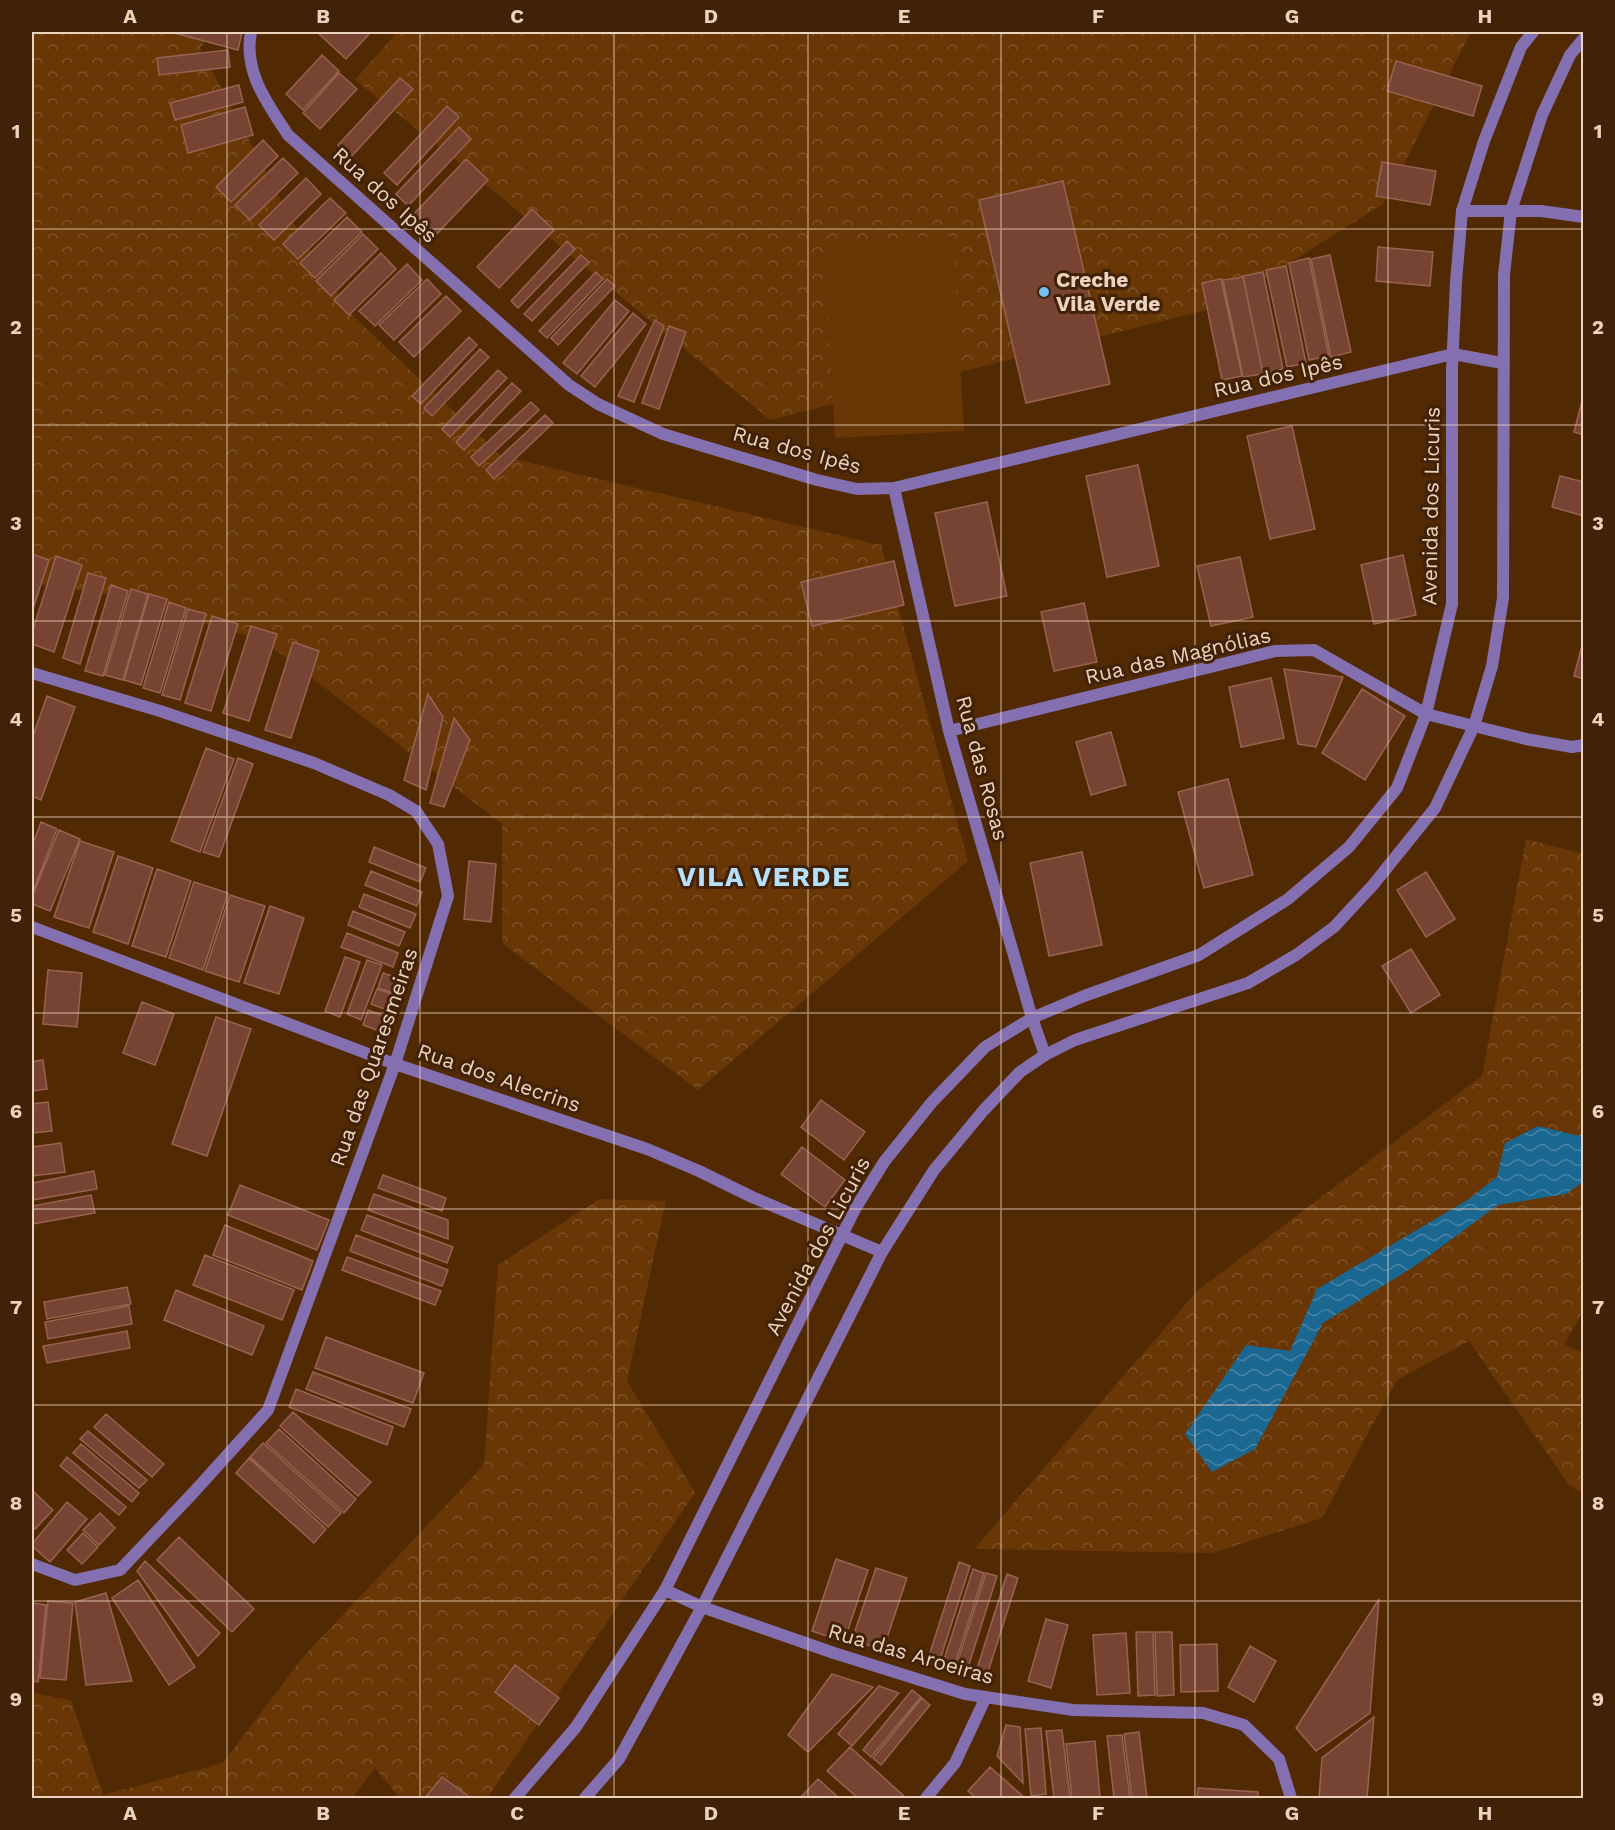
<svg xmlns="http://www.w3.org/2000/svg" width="1615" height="1830" viewBox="0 0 1615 1830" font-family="'Work Sans',sans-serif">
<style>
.forest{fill:url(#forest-crowns)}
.pitch{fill:#683705}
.water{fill:url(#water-waves)}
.building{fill:#774434;stroke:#986251;stroke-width:1.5}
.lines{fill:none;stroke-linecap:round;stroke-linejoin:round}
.minor{stroke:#846fb0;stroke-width:12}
.tertiary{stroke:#846fb0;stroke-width:12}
.grid{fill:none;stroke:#ecd3c0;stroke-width:1.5;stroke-opacity:0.55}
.poi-dot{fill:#71c1f5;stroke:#412206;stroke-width:2}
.labels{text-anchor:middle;stroke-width:6;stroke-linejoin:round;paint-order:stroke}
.street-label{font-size:21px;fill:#ecd3c0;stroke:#412206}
.poi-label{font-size:21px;font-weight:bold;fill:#ecd3c0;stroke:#412206;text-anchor:start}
.district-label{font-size:27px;font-weight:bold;letter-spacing:1.5px;fill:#b6e1fe;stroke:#412206}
.neatline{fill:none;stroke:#ecd3c0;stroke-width:2}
.grid-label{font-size:20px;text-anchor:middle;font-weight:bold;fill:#ecd3c0}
</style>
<defs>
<pattern id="forest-crowns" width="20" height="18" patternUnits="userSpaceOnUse" patternTransform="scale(1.5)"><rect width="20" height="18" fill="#683705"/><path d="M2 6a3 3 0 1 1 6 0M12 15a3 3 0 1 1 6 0" fill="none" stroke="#7e5328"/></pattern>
<pattern id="water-waves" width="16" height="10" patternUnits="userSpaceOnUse" patternTransform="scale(1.5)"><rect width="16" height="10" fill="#1a6792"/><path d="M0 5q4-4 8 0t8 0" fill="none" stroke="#4783a4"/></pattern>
</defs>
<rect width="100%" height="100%" fill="#512902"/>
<path class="forest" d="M32,32H213L200,48L292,221L349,312L501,456L881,545L968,861L698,1090L502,943V824L264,641L95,592L32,583Z
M397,32H1471L1384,203L1222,306L770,420L451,156L355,80Z
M1526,839L1583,854L1584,1310L1564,1344L1583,1353V1493L1569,1485L1469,1341L1397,1380L1322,1518L1212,1553L974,1549L1198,1290L1482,1076Z
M599,1199L666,1201L627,1381L695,1493L487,1798H400L375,1768L352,1798H32V1693L71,1700L103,1795L223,1763L303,1657L484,1465L498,1265Z"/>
<path class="pitch" d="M953,236L964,431L835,438L824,242Z"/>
<path class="water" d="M1538,1126L1579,1136L1583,1132V1182L1566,1194L1498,1205L1418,1264L1323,1323L1255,1449L1212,1472L1185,1434L1246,1345L1290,1351L1317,1289L1469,1199L1497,1177L1505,1143Z"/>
<path class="building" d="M171,32H242L238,50Z
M317,32H371L346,59Z
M228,50L230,67L159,75L157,58Z
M322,55L339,71L303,110L286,94Z
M1396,61L1482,86L1473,116L1387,91Z
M339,73L357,89L320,129L303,113Z
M400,78L413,89L351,157L338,145Z
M239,85L243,102L175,120L170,103Z
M447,106L459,117L397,185L384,173Z
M245,107L253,135L188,153L181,125Z
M459,127L471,139L408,206L396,194Z
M263,140L278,156L231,202L216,187Z
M283,158L298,173L250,220L235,205Z
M466,159L488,180L433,238L411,217Z
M1382,162L1436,171L1430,205L1376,196Z
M306,178L321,194L274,240L259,225Z
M1063,181L1110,384L1026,403L979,200Z
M330,198L346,213L298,259L283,244Z
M532,209L554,230L499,288L477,267Z
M347,217L362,232L315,278L300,263Z
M363,234L378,249L331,296L316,281Z
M567,241L575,249L518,308L511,301Z
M1378,247L1433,252L1430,286L1376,281Z
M381,253L396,269L349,315L334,300Z
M581,255L589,262L532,321L524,314Z
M1330,255L1351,352L1331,357L1311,259Z
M1309,258L1329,356L1309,360L1289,263Z
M407,264L422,280L375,326L359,311Z
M1286,266L1306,363L1287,367L1266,270Z
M596,272L603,279L547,338L539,331Z
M1263,272L1283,369L1263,374L1243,276Z
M1243,277L1263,374L1243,377L1223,280Z
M427,279L441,294L394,340L379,325Z
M607,279L615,286L558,345L551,338Z
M1221,279L1242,376L1222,380L1202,283Z
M446,296L461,311L414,357L399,342Z
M615,300L629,311L577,374L563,363Z
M633,313L646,324L595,387L581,376Z
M655,320L664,326L634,402L618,396Z
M669,326L686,332L659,409L642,403Z
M469,337L477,345L421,404L412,396Z
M480,349L489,357L432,416L424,408Z
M498,370L507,378L450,437L442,429Z
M512,383L521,391L464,450L456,442Z
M1582,401H1584V435L1574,432Z
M531,402L539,410L479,466L471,457Z
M545,415L553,423L494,479L486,470Z
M1292,426L1315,529L1270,539L1247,436Z
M1138,465L1159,566L1107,577L1086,476Z
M1560,476L1584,482V516L1552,507Z
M987,502L1007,596L955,606L935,513Z
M32,554L49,560L32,612Z
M1403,555L1416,615L1374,624L1361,565Z
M56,556L82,565L54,652L32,644V633Z
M1240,557L1253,617L1211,626L1197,566Z
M894,561L904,605L812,626L801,582Z
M88,573L106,578L80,664L63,658Z
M111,585L128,591L103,676L85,671Z
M131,589L148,594L123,680L105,675Z
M149,594L167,599L141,685L124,680Z
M169,602L186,608L160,693L143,688Z
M1084,603L1097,662L1054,671L1041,612Z
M188,609L206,614L180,700L162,695Z
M212,616L238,624L211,711L185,703Z
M251,626L277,634L249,721L223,713Z
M293,642L319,651L291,738L265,730Z
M1582,645H1584V679L1574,676Z
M1284,669L1343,677L1316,747L1298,744Z
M1271,678L1284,738L1241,747L1229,687Z
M1362,689L1405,716L1365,780L1322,753Z
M428,694L443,717L426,790L404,780Z
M47,696L75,707L41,800L32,796V739Z
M454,718L470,740L444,807L430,803Z
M1111,732L1126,785L1091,795L1076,742Z
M206,748L234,759L200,852L171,841Z
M238,758L253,764L219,857L203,852Z
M1228,779L1253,875L1204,888L1178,792Z
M41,822L57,829L32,894V846Z
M59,830L80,839L50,911L32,904V897Z
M80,841L114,852L89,928L54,917Z
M374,847L426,868L420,882L369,862Z
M1082,852L1102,945L1049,956L1030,863Z
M118,856L153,868L128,944L93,932Z
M469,861L496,864L491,922L464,919Z
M157,869L191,881L166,957L132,946Z
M371,871L422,892L417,906L365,885Z
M1426,872L1455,919L1426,937L1397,890Z
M194,882L228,893L203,970L169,958Z
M364,894L416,914L410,928L359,907Z
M230,895L265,906L239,982L205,971Z
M270,906L304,918L279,994L244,983Z
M353,911L405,932L399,946L348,925Z
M347,933L398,953L393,967L341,947Z
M1411,949L1440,995L1411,1013L1382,966Z
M345,957L360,962L340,1017L325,1011Z
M367,960L382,965L361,1020L347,1014Z
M48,970L82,973L77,1027L43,1024Z
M383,973L402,979L397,994L378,988Z
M377,989L395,995L390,1011L371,1004Z
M142,1002L174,1014L155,1065L123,1053Z
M368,1010L387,1017L382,1032L363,1025Z
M216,1017L251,1029L207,1156L172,1144Z
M43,1060L47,1089L32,1091V1062Z
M821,1100L865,1132L844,1160L801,1127Z
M48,1102L52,1131L32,1133V1104Z
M61,1143L65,1172L32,1176V1147Z
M802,1147L845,1180L825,1207L781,1174Z
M94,1171L97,1189L32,1200V1183Z
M383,1175L446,1198L442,1211L378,1188Z
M240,1185L329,1220L317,1250L228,1215Z
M374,1194L448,1220V1239L368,1210Z
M91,1195L95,1213L32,1224V1206Z
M367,1215L453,1247L447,1263L361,1230Z
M225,1225L313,1261L302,1290L213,1255Z
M356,1235L448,1270L442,1286L350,1251Z
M205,1255L294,1290L282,1320L193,1285Z
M347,1257L441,1291L435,1305L342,1270Z
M127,1287L131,1304L47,1319L44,1302Z
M176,1290L264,1326L252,1355L164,1320Z
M129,1306L132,1324L48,1339L45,1322Z
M127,1331L130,1348L47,1363L43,1346Z
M326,1337L424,1373L413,1403L315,1368Z
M313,1372L411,1409L404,1427L306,1389Z
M296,1389L393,1427L387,1445L289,1407Z
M293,1412L371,1482L358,1496L280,1426Z
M106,1414L164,1464L152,1477L94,1427Z
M279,1429L356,1499L344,1513L266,1443Z
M88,1431L147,1480L139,1488L80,1439Z
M263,1443L341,1513L328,1527L250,1457Z
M81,1444L139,1493L132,1502L73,1453Z
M67,1457L126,1507L119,1515L60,1466Z
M249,1458L326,1529L314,1543L236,1473Z
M32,1490L53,1510L35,1529L32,1525Z
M67,1502L87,1519L50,1562L32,1546V1544Z
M100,1513L115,1528L99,1545L83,1530Z
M83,1533L98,1547L82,1564L67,1550Z
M179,1537L254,1609L232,1632L157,1560Z
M836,1559L868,1570L844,1642L812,1631Z
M145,1561L220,1633L198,1656L137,1571Z
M959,1562L970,1566L938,1666L927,1662Z
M876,1568L907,1578L883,1650L852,1640Z
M973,1569L984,1573L952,1673L941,1669Z
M986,1573L997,1576L965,1677L954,1673Z
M1007,1574L1018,1578L986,1678L975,1675Z
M138,1580L195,1667L169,1685L112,1598Z
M106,1593L132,1681L86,1685L75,1602Z
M1379,1599L1370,1713L1316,1751L1296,1728Z
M48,1601L73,1603L66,1680L40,1678Z
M32,1603L46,1605L38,1682L32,1681Z
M1046,1619L1068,1625L1051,1688L1028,1681Z
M1136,1632H1153L1155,1695L1138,1696Z
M1155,1632H1172L1174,1695L1157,1696Z
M1126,1633L1130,1693L1097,1695L1093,1635Z
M1217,1644L1218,1691L1181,1692L1180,1645Z
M1250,1646L1276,1661L1254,1702L1228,1687Z
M515,1665L559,1698L539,1725L495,1692Z
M832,1674L873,1687L808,1752L788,1735Z
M879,1686L899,1693L852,1746L838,1734Z
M912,1690L921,1697L871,1757L863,1750Z
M922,1698L930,1705L881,1765L873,1758Z
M1374,1717L1367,1798H1319L1322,1758Z
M1006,1725L1020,1727L1023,1783L997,1756Z
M1041,1728L1046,1794L1031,1796L1025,1729Z
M1062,1730L1070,1798H1054L1046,1731Z
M1139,1732L1147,1798H1132L1124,1734Z
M1122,1735L1130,1798H1114L1107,1736Z
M1095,1741L1100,1798H1072L1066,1744Z
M850,1747L906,1798H858L827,1771Z
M990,1767L1025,1798H976L968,1791Z
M442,1777L471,1798H425Z
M818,1779L839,1798H800Z
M1198,1788L1258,1792V1798H1197Z"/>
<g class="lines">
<path class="minor" d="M251,32C243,72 268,104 288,135L569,385L598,404L663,434L817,480L857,489L894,488L1453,354L1502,363
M1462,211H1541L1584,217
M894,488L949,731L1032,1018L1045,1055
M32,673L160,711L314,763L389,795L416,811L438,844L448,896L395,1064L268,1410L193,1493L120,1570L75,1580L32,1564
M949,731L1275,651L1314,650L1426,714L1526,739L1572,747L1584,745
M32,927L395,1064L647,1149L699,1171L752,1197L882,1252
M665,1590L702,1607L834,1653L965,1694L1073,1710L1203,1713L1244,1725L1279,1759L1291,1798
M926,1798L955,1763L986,1697"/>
<path class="tertiary" d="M515,1798L576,1727L665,1590L855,1209L884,1162L932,1102L985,1047L1032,1018L1084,996L1199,955L1288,899L1349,847L1397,788L1426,714L1452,604V369L1456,282L1462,211L1484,141L1521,47L1533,32
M585,1798L619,1759L702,1607L882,1252L934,1170L983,1111L1020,1072L1045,1055L1075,1040L1248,983L1296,955L1334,927L1373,885L1435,808L1474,726L1492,666L1503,598L1504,275L1511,211L1542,115L1570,55L1584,38"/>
</g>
<path class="grid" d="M227,32V1798M420,32V1798M614,32V1798M808,32V1798M1001,32V1798M1195,32V1798M1388,32V1798M32,229H1584M32,425H1584M32,621H1584M32,817H1584M32,1013H1584M32,1209H1584M32,1405H1584M32,1601H1584"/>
<circle class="poi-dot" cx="1044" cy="292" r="6"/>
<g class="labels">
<g class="street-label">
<text transform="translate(385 195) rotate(42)" y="7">Rua dos Ipês</text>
<text transform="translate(1278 376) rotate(-13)" y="7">Rua dos Ipês</text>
<text transform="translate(797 450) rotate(15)" y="7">Rua dos Ipês</text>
<text transform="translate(1431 506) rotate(-89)" y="7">Avenida dos Licuris</text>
<text transform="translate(1178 656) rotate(-13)" y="7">Rua das Magnólias</text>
<text transform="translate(982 768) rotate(75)" y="7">Rua das Rosas</text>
<text transform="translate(374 1057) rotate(-71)" y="7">Rua das Quaresmeiras</text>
<text transform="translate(499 1078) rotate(19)" y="7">Rua dos Alecrins</text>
<text transform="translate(818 1246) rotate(-62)" y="7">Avenida dos Licuris</text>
<text transform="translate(911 1654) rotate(16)" y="7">Rua das Aroeiras</text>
</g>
<g class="poi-label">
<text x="1056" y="287">Creche<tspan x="1056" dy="24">Vila Verde</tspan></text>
</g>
<g class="district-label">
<text x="764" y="886">VILA VERDE</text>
</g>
</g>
<rect width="1615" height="1830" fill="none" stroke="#412206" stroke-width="66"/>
<rect x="33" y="33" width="1549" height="1764" class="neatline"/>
<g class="grid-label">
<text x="130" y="23">A</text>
<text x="323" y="23">B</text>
<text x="517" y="23">C</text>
<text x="711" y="23">D</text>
<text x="904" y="23">E</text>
<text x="1098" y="23">F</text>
<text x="1292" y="23">G</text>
<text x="1485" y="23">H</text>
<text x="16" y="138">1</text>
<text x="1598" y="138">1</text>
<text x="16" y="334">2</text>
<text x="1598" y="334">2</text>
<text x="16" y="530">3</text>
<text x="1598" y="530">3</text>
<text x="16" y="726">4</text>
<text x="1598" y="726">4</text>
<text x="16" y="922">5</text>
<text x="1598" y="922">5</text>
<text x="16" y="1118">6</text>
<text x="1598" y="1118">6</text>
<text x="16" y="1314">7</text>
<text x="1598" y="1314">7</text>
<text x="16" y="1510">8</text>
<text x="1598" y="1510">8</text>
<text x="16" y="1706">9</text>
<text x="1598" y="1706">9</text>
<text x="130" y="1820">A</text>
<text x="323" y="1820">B</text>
<text x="517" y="1820">C</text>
<text x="711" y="1820">D</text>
<text x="904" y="1820">E</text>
<text x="1098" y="1820">F</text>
<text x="1292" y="1820">G</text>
<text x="1485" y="1820">H</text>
</g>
</svg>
